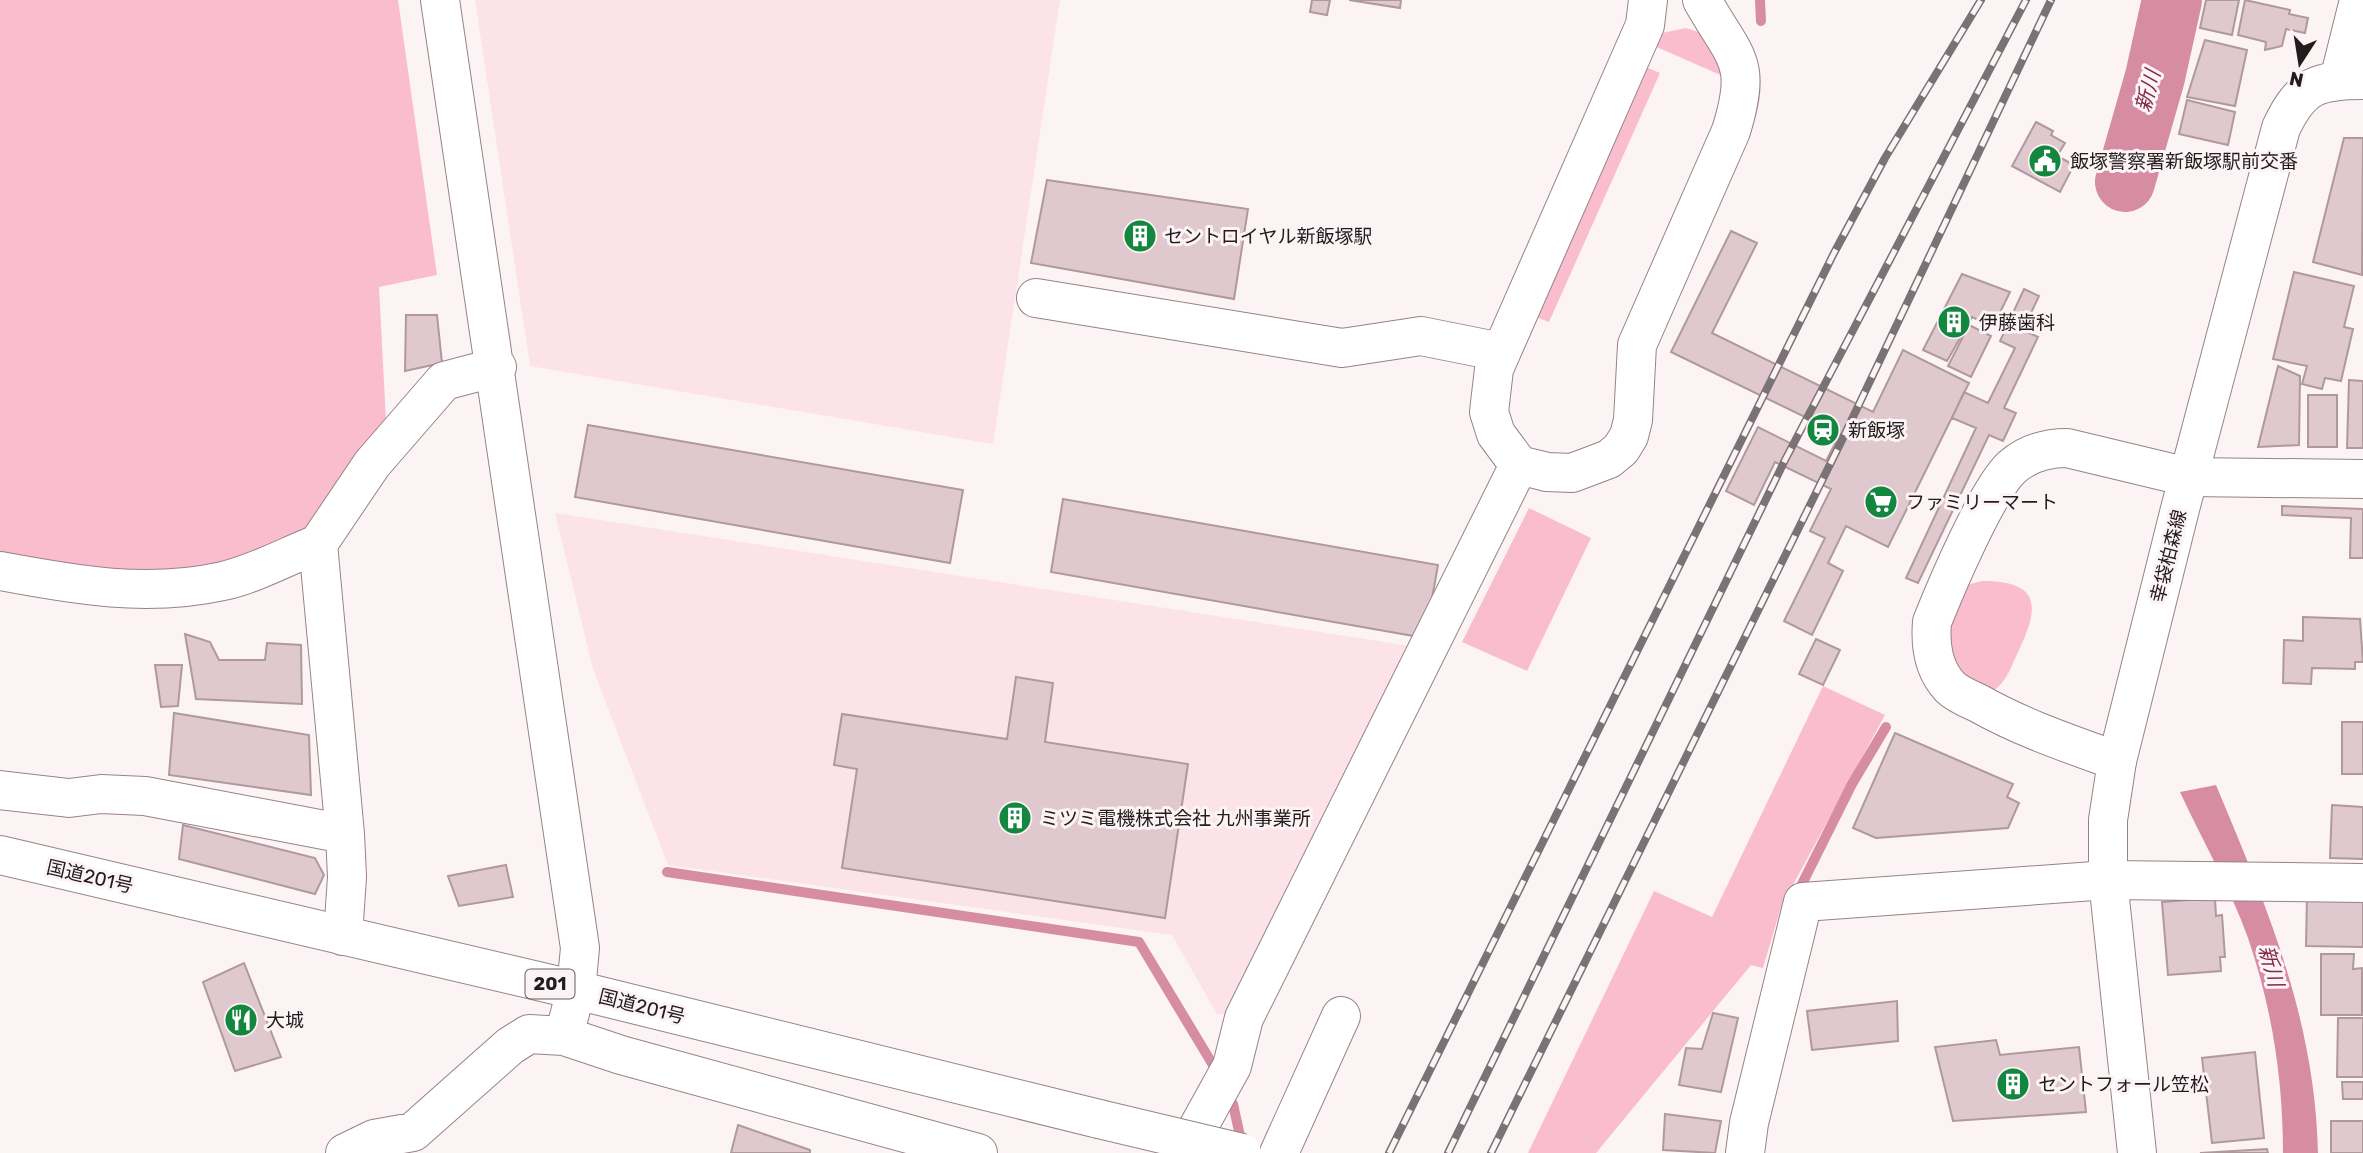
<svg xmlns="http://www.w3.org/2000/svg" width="2363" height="1153" viewBox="0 0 2363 1153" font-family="Rubik,'Noto Sans JP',sans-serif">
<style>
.built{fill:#fce2e9}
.green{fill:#f9bdce}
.water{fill:#d68da3}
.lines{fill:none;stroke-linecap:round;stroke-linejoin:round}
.stream{stroke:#d68da3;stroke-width:10}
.river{stroke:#d68da3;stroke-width:60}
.building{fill:#dfc8ce;stroke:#af999f;stroke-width:2}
.minor-casing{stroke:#978287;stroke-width:40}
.major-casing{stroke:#978287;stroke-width:40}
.highway-casing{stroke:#978287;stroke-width:40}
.minor{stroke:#fff;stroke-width:38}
.major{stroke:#fff;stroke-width:38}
.highway{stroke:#fff;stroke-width:38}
.rail-casing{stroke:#7a7274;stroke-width:8}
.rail{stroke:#fcf3f5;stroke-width:5;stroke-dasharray:16;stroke-linecap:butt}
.highway-bridge-casing{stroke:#978287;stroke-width:40;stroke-linecap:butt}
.highway-bridge{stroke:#fff;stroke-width:38}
.labels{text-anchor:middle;stroke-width:6;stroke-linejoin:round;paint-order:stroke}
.shield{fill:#fcf3f5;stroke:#645c5e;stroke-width:2}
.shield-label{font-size:18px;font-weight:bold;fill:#231b1d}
.poi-label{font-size:19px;fill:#231b1d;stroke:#fcf3f5;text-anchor:start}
.street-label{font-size:19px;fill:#231b1d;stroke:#fcf3f5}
.water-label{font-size:21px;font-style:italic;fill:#812a4c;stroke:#fcf3f5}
</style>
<rect width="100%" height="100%" fill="#fcf3f5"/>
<path class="built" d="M475,0H1060L993,444L530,366Z
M555,513L1410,646L1229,1014H1217L1172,935L668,865L593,669Z"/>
<path class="green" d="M0,0H398L437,275L379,287L386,421L309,533L220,571L155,580L0,561Z
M1686,28L1707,35L1725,77L1650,44L1662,33Z
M1641,65L1660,73L1549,322L1528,314Z
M1529,508L1591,538L1527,671L1462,642Z
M1982,581C2041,581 2040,607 2018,652C2011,667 2006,684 1991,692L1957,675C1947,651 1940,610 1961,589C1966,584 1975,583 1982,581Z
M1823,686L1885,715L1781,907L1763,968L1751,965L1596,1153H1528L1654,891L1712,917Z"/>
<path class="water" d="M2153,0H2184L2142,179L2112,171Z
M2216,785C2267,907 2315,1019 2318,1153H2283C2283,1079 2272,1008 2248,938C2230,888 2202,840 2180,792Z"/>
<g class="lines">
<path class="stream" d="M1760,0L1761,21
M667,872L1139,942L1213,1065
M1798,892L1852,784L1886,727
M1233,1104L1242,1145"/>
<path class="river" d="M2125,182L2155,77L2172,0"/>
</g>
<path class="building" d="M1312,0H1330L1327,15L1310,12Z
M1349,0H1401L1400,8Z
M2206,0H2239L2232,35L2200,28Z
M2245,0L2290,10L2289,14L2308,18L2305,33L2286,29L2282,46L2265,50L2266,42L2238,35Z
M2205,40L2247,50L2235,106L2187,97Z
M2187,100L2235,112L2228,145L2179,134Z
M2036,122L2053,131L2051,135L2065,143L2057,156L2074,165L2060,192L2012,166Z
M2344,138H2363L2362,275L2313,262Z
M1047,180L1248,209L1234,299L1031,263Z
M1731,231L1757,243L1712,333L1873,412L1903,350L1969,383L1888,547L1846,526L1828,563L1843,571L1812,635L1784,621L1825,538L1810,531L1831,489L1775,462L1754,505L1726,491L1758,427L1826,461L1840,434L1671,352Z
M2294,272L2354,286L2344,327L2353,329L2341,381L2325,378L2322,389L2302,384L2307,366L2273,359Z
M1962,274L2010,292L1993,327L1972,317L1947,361L1923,350Z
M2024,289L2039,296L2023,330L2038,337L2004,408L2016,413L2003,441L1989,435L1918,583L1906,578L1976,428L1952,418L1964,392L1988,403L2015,348L2000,341Z
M406,315H437L442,363L405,371Z
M1969,325L1991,336L1971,377L1948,366Z
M2278,366L2300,376L2299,445L2258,447Z
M2349,380L2363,381V448H2347Z
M2308,395H2337V447H2308Z
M588,425L963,490L950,563L575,497Z
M1063,499L1438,565L1425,638L1051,572Z
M2282,506L2363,509V558H2350L2351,518L2282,515Z
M2303,617L2360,619L2363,662H2355V669L2312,668L2311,684L2283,683L2284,640L2303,641Z
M185,634L210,642L219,660H265L267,643L301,645L302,704L196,699Z
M1816,639L1840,650L1823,685L1799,674Z
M155,665H182L178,706L161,707Z
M1016,677L1053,683L1045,742L1188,764L1165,918L842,868L857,769L834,765L842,714L1007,739Z
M174,713L309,735L311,795L169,775Z
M2342,722H2363V774H2342Z
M1895,733L2013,784L2007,797L2019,803L2008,828L1876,838L1853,828Z
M2332,805L2363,807V859L2330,858Z
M183,825L315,858L324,875L315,894L179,859Z
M506,865L513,897L459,906L448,876Z
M2307,895L2363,896V947L2306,946Z
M2215,898L2216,916L2222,915L2225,957H2220L2221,971L2168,975L2162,902Z
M2321,954H2354L2353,969L2362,968V1015H2321Z
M244,963L281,1057L235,1071L203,982Z
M1897,1001L1898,1041L1812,1050L1807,1011Z
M1713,1013L1738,1018L1721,1092L1679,1085L1686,1048L1702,1049Z
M2338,1018H2363V1077H2337Z
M1996,1040L2000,1055L2079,1047L2086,1112L1953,1121L1935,1047Z
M2255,1052L2264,1138L2212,1143L2202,1058Z
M2342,1082H2363V1099H2343Z
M1665,1114L1721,1121L1715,1153L1663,1150Z
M2331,1121H2363V1153H2331Z
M738,1125L810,1150V1153H731Z
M2267,1149L2268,1153H2200Z"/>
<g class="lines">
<defs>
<path id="minor" d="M440,0L580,948L576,990L564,1036L621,1055L978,1153
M1648,0L1645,25L1494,369L1489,412L1496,434L1519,465L1547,472L1572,473L1609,459L1621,449L1629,436L1633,420L1637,345L1731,131C1753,60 1735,59 1702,0
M1036,298L1342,348L1421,336L1501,352
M0,571C75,585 147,598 223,581C255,574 287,556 318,544
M2117,761C2070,744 2022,728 1978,703C1969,699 1957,694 1950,687C1933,669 1930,646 1932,622C1946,587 1987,490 2012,467C2028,453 2046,448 2067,448L2188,477L2363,479
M0,790L69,798L101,794L145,796L345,834
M343,936L347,877L345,834L318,544L372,464L444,381L497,367
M345,1153L374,1139L413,1132L510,1046L529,1034L564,1036
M1184,1153L1232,1066L1244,1018L1519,465
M1279,1153L1341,1016
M1745,1153L1749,1123L1803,902L2108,880L2363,883"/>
<path id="major" d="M2339,80L2359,0
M2137,1153L2108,880V820L2117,761L2180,509L2281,128C2301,85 2318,80 2363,80"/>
<path id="highway" d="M0,855L576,990L1099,1119"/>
</defs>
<use href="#minor" class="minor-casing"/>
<use href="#major" class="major-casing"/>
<use href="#highway" class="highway-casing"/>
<use href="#minor" class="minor"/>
<use href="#major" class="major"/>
<use href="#highway" class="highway"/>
<defs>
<path id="rail" d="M1389,1153L1834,253L1885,158L1981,0
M1448,1153L1785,460L2026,0
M1491,1153L1843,438L2051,0"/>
</defs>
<use href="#rail" class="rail-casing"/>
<use href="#rail" class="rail"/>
<defs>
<path id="highway-bridge" d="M1099,1119L1242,1153"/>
</defs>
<use href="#highway-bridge" class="highway-bridge-casing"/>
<use href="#highway-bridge" class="highway-bridge"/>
</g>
<defs>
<symbol id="civic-disc" viewBox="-11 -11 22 22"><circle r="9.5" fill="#13863f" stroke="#fcf3f5"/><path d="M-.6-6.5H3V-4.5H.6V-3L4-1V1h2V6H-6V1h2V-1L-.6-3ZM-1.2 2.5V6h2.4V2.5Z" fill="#fff"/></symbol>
<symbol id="building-disc" viewBox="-11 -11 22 22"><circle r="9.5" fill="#13863f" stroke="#fcf3f5"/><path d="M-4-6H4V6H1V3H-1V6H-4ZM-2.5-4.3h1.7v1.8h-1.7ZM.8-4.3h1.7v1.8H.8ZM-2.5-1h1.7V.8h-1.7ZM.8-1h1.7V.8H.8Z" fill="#fff"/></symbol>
<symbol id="station-disc" viewBox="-11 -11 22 22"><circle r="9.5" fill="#13863f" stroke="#fcf3f5"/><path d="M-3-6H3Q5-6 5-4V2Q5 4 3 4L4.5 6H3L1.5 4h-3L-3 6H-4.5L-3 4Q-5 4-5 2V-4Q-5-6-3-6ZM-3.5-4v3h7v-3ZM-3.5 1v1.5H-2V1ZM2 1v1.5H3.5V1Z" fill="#fff"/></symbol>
<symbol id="supermarket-disc" viewBox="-11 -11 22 22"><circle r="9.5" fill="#13863f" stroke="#fcf3f5"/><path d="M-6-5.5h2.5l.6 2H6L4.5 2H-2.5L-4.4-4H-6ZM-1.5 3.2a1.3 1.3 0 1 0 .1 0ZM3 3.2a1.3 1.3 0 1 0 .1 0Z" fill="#fff"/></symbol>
<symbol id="restaurant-disc" viewBox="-11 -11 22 22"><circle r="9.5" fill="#13863f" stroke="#fcf3f5"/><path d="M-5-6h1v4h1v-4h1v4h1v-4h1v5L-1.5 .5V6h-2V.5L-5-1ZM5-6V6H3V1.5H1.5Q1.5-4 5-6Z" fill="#fff"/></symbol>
</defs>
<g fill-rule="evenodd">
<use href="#civic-disc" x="2026" y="142" width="38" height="38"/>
<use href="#building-disc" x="1121" y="217" width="38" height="38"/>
<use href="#building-disc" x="1935" y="303" width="38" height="38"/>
<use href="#station-disc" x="1804" y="411" width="38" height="38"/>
<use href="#supermarket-disc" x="1862" y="483" width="38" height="38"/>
<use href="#building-disc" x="996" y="799" width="38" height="38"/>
<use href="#restaurant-disc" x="222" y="1001" width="38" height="38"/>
<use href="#building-disc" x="1994" y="1065" width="38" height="38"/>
</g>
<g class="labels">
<rect class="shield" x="525.5" y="969.5" width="49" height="29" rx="5"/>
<g class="shield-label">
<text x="550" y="990">201</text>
</g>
<g class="poi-label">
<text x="2070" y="168">飯塚警察署新飯塚駅前交番</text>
<text x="1164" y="243">セントロイヤル新飯塚駅</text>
<text x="1979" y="329">伊藤歯科</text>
<text x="1848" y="437">新飯塚</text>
<text x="1906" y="509">ファミリーマート</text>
<text x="1040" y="825">ミツミ電機株式会社 九州事業所</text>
<text x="266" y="1027">大城</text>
<text x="2038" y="1091">セントフォール笠松</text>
</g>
<g class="street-label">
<text transform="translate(2168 556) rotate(-76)" y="7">幸袋柏森線</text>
<text transform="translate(90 876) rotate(13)" y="7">国道201号</text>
<text transform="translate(642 1006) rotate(14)" y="7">国道201号</text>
</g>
<g class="water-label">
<text transform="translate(2148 91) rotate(-75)" y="7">新川</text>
<text transform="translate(2271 966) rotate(75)" y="7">新川</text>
</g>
</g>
<g transform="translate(2300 63) rotate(192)" stroke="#fcf3f5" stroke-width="5" paint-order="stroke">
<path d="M0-5L12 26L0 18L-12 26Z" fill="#231b1d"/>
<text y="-10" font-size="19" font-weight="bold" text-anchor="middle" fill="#231b1d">N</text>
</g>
</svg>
